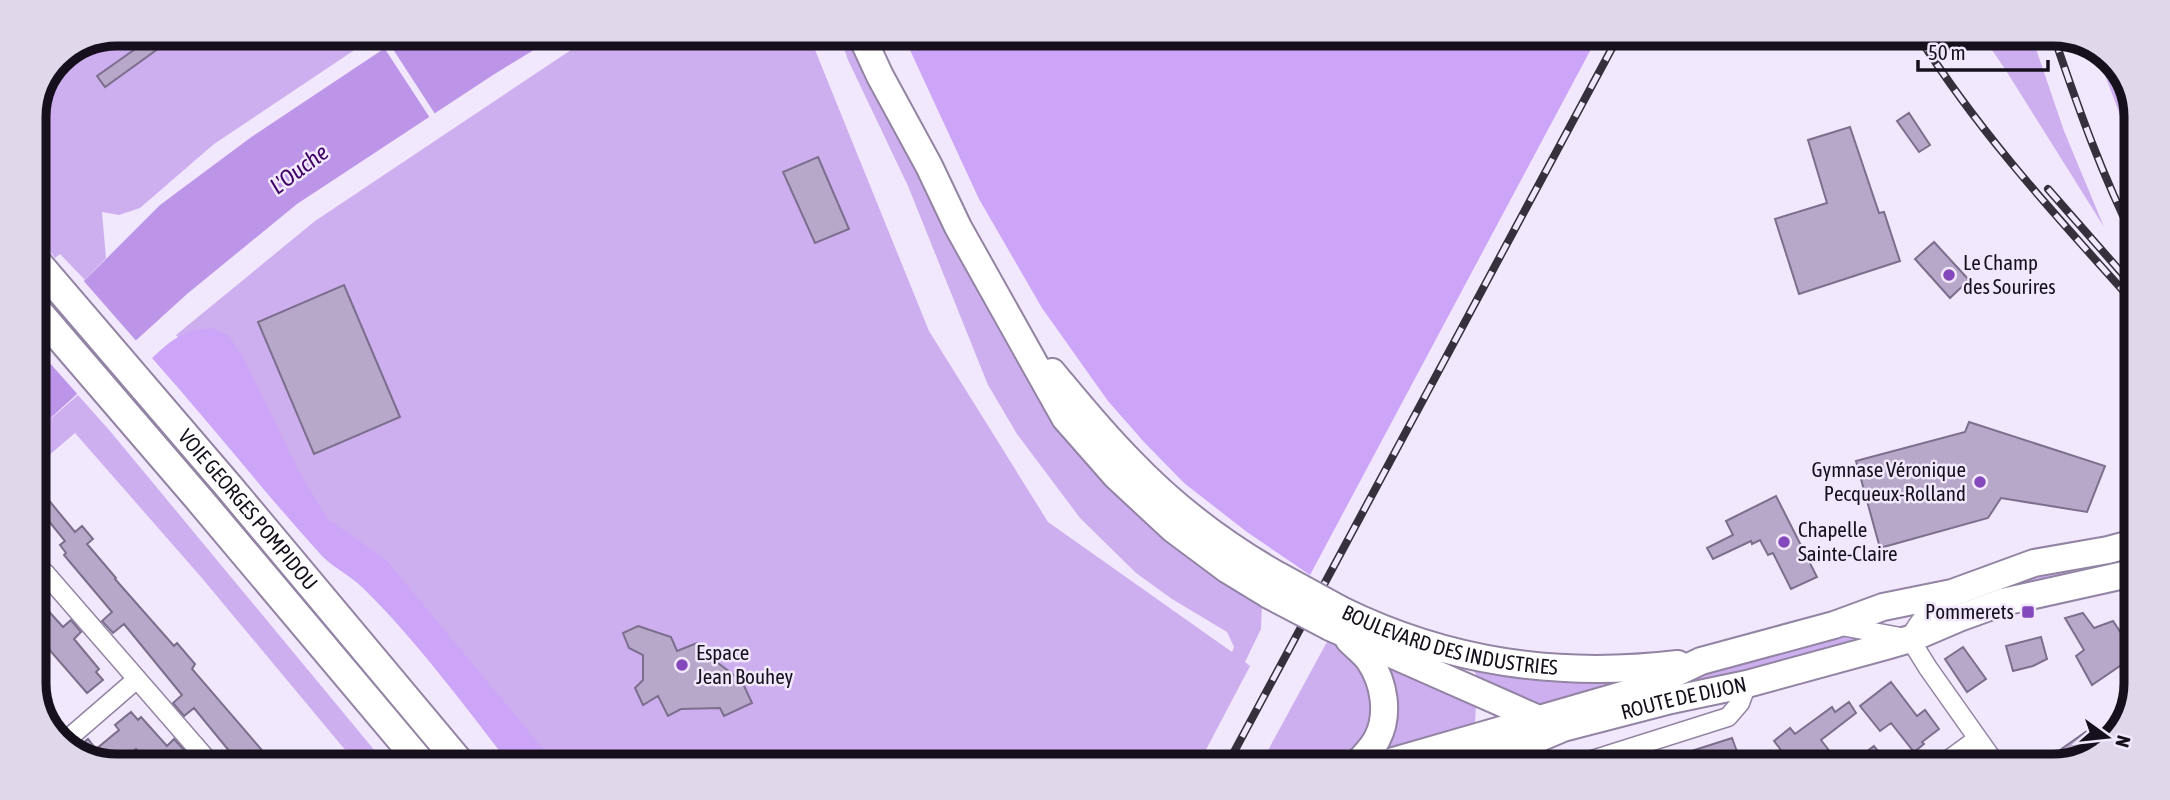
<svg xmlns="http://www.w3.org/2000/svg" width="2170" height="800" viewBox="0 0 2170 800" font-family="'Asap Condensed',sans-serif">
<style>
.green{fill:#cdaff0;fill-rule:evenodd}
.forest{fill:#cca4f8}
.water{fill:#bd95e8}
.pier{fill:#f2e8fd}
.building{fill:#b7a8c9;stroke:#7c6e8d;stroke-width:2}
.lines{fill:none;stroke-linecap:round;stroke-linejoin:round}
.minor-casing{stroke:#9384a4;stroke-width:21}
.primary-casing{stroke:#9384a4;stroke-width:30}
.trunk-casing{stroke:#9384a4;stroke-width:32}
.minor{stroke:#fff;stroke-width:18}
.primary{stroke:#fff;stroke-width:26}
.trunk{stroke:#fff;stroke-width:28}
.rail-casing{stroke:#36303d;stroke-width:8}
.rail{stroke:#f2e8fd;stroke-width:5;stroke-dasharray:16;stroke-linecap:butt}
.primary-bridge-casing{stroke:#9384a4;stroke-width:30;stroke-linecap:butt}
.primary-bridge{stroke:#fff;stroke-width:26}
.poi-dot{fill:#8547bc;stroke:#f2e8fd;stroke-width:2.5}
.labels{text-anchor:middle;stroke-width:5;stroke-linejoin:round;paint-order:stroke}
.poi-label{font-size:21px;fill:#16101c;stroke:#f2e8fd;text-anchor:start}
.street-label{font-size:21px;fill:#16101c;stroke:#f2e8fd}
.water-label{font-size:23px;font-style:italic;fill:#3e0065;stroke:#f2e8fd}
.rim{fill:none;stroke:#16101c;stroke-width:9}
</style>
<rect width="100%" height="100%" fill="#f2e8fd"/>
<path class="green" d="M116,33L345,34H363L365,43L214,144L140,208L119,215L102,212L106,258L85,280L60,254L55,258L33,230V111L58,57Z
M595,34L853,35L927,190L998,328L1030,385L1074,445L1262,603L1261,629L1245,662L1250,666L1198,765L536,763L467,689L176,335L315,221ZM811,40H841L848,60L908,186L988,385L1017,434L1080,518L1136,573L1172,599L1227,632L1234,647L1232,652L1048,522L929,331Z
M1983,37H2032L2064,131L2104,227L2005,69Z
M2095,49L2119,65L2137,111L2136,148L2133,149Z
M78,395L110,431L385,763H356L201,577L75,433L33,469V434Z
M2134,549L2133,567L1945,616L1941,607L2040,570Z
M1836,635L1856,636L1862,641L1850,646L1609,703L1688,677Z
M1328,640L1356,658L1377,700C1352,776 1329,765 1260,765Z
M1376,651L1476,705L1475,725L1376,761Z
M1471,667L1640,678L1540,713L1484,686Z"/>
<path class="forest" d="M903,35L1598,36L1310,575L1247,532L1184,483L1144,442L1108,401L1042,308L979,199Z
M212,328L228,335L243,357L299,472L328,519L386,560L555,763H509C464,705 415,639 363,588C351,576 334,568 322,556C263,491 210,423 152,358C174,338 182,331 212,328Z"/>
<path class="water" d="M406,34H560L493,75L297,204L187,294L33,434V325L85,280L160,205L250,138Z"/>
<path class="pier" d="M389,43L437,117L432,121L383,46Z
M82,279L138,343L80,397L33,344V320Z"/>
<path class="building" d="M158,33H180L105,87L97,76Z
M1909,113L1930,145L1919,152L1897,121Z
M1850,127L1879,213L1884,212L1900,261L1799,294L1775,219L1827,203L1808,140Z
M818,157L849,229L815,243L783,172Z
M1934,242L1969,280L1950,298L1915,259Z
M344,285L400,417L314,454L258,322Z
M1969,422L2105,466L2087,512L2001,498L1988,518L1880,548L1856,461L1965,432Z
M42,492L75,532L82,526L93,539L87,544L116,578L115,579L174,646L177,643L195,664L192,669L273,763H239L194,708L184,716L173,703L182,695L124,624L113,633L102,621L112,612L64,555L66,553L60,545L65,541L48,520L33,532V498Z
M1776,496L1817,577L1791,589L1773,553L1768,555L1760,540L1752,544L1751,541L1713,559L1707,548L1733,535L1726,521Z
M43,605L63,627L71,620L81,632L74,639L99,669L96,672L103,680L87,693L33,631V613Z
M2083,613L2094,628L2113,621L2127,642L2133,640V663L2120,666L2092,685L2076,656L2084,650L2065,618Z
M638,626L671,637L677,651L697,643L701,650L735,676L739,675L752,703L724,716L720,708L681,709L668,716L658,696L643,705L635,688L643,680V655L629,648L623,633Z
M2041,637L2047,659L2033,666L2013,671L2006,646Z
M1963,647L1986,679L1967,692L1945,659Z
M1891,682L1917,716L1925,710L1939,729L1922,742L1924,744L1914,752L1891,723L1880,731L1860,706Z
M1849,702L1856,713L1821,740L1841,766H1793L1774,741L1790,728L1795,734L1832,707L1835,712Z
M131,712L138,720L141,717L167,746L174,739L186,752L174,763H148L136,749L130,754L128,752L116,763L90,762L74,751L88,739L96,749L119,730L115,725Z
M2091,728L2106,747L2104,750L2054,767H2036Z
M1732,738L1739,757L1729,760L1730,766H1655L1654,763Z
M1874,746L1890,766H1848Z"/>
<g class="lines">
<defs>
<path id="minor" d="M2116,63L2121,69
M33,569L45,573L210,763
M1841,626L1906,638
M1910,638C1919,620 1930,609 1946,597
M1910,639L1928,668L1998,767
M63,743L137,679
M1573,766L1728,717L1740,703L1747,684
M1940,766L1977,739"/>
<g id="primary">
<path d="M861,35L880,76L929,166L958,227L1065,418L1116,476L1173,529L1228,570L1269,595"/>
<path d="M1052,372C1077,402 1102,433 1130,461C1174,507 1224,545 1279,576"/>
<path id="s1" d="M1341,610C1449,663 1559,678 1678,664"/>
<path d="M1330,627L1543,721"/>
<path d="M1349,640C1356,647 1364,653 1369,660C1384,682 1390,714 1377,739C1372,749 1363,757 1356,765"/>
<path d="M1380,765L1626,694L1661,680L1701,661L1834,625L1883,607L1952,593L2034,563L2108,550L2134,543"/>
<path id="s2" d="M1460,765L1516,748L1563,728L1671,700L1747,684L1886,646L1910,639L1959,618L2003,602L2133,573"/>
</g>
<g id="trunk">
<path id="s3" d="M33,258L230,488L460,763"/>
<path d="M33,306L198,498L421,763"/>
</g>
</defs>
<use href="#minor" class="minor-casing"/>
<use href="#primary" class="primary-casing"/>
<use href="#trunk" class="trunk-casing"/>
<use href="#minor" class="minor"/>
<use href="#primary" class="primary"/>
<use href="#trunk" class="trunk"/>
<defs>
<path id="rail" d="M1919,37C1980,134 2059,219 2135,304
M2054,37C2078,107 2102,176 2136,242
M2048,189L2135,288
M1227,765L1618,37"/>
</defs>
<use href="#rail" class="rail-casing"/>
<use href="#rail" class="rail"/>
<defs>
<path id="primary-bridge" d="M1279,576L1341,610
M1269,595L1330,627"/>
</defs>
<use href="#primary-bridge" class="primary-bridge-casing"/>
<use href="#primary-bridge" class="primary-bridge"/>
</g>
<g class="poi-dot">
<circle cx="1949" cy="275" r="7"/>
<circle cx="1980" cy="482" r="7"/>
<circle cx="1784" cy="542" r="7"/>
<rect x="2021" y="605" width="14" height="14" rx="3.5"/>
<circle cx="682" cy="665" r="7"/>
</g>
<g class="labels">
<g class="poi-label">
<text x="1963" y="270">Le Champ<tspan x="1963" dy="24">des Sourires</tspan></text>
<text x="1966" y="477" text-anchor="end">Gymnase Véronique<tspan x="1966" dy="24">Pecqueux-Rolland</tspan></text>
<text x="1798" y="537">Chapelle<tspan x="1798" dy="24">Sainte-Claire</tspan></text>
<text x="2014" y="619" text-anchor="end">Pommerets</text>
<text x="696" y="660">Espace<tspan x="696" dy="24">Jean Bouhey</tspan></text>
</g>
<g class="street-label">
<text dy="7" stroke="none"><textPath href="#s3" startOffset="331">VOIE GEORGES POMPIDOU</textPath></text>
<text dy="7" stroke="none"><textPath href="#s1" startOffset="114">BOULEVARD DES INDUSTRIES</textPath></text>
<text dy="7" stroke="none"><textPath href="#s2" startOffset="234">ROUTE DE DIJON</textPath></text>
</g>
<g class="water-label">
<text transform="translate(299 169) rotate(-37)" y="8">L'Ouche</text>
</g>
</g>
<path d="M0 0H2170V800H0ZM117 46H2053A71 71 0 0 1 2124 117V683A71 71 0 0 1 2053 754H117A71 71 0 0 1 46 683V117A71 71 0 0 1 117 46Z" fill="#e0d7eb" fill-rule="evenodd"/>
<path class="rim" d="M117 46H2053A71 71 0 0 1 2124 117V683A71 71 0 0 1 2053 754H117A71 71 0 0 1 46 683V117A71 71 0 0 1 117 46Z"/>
<g transform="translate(2107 737) rotate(105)" stroke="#f2e8fd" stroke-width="5" paint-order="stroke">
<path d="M0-5L12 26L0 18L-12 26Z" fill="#16101c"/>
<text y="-10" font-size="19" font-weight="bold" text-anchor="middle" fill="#16101c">N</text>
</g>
<path d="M1918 60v10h130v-10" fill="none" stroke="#16101c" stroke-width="3.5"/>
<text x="1928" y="60" font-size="21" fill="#16101c" stroke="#f2e8fd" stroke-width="5" paint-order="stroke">50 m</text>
</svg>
